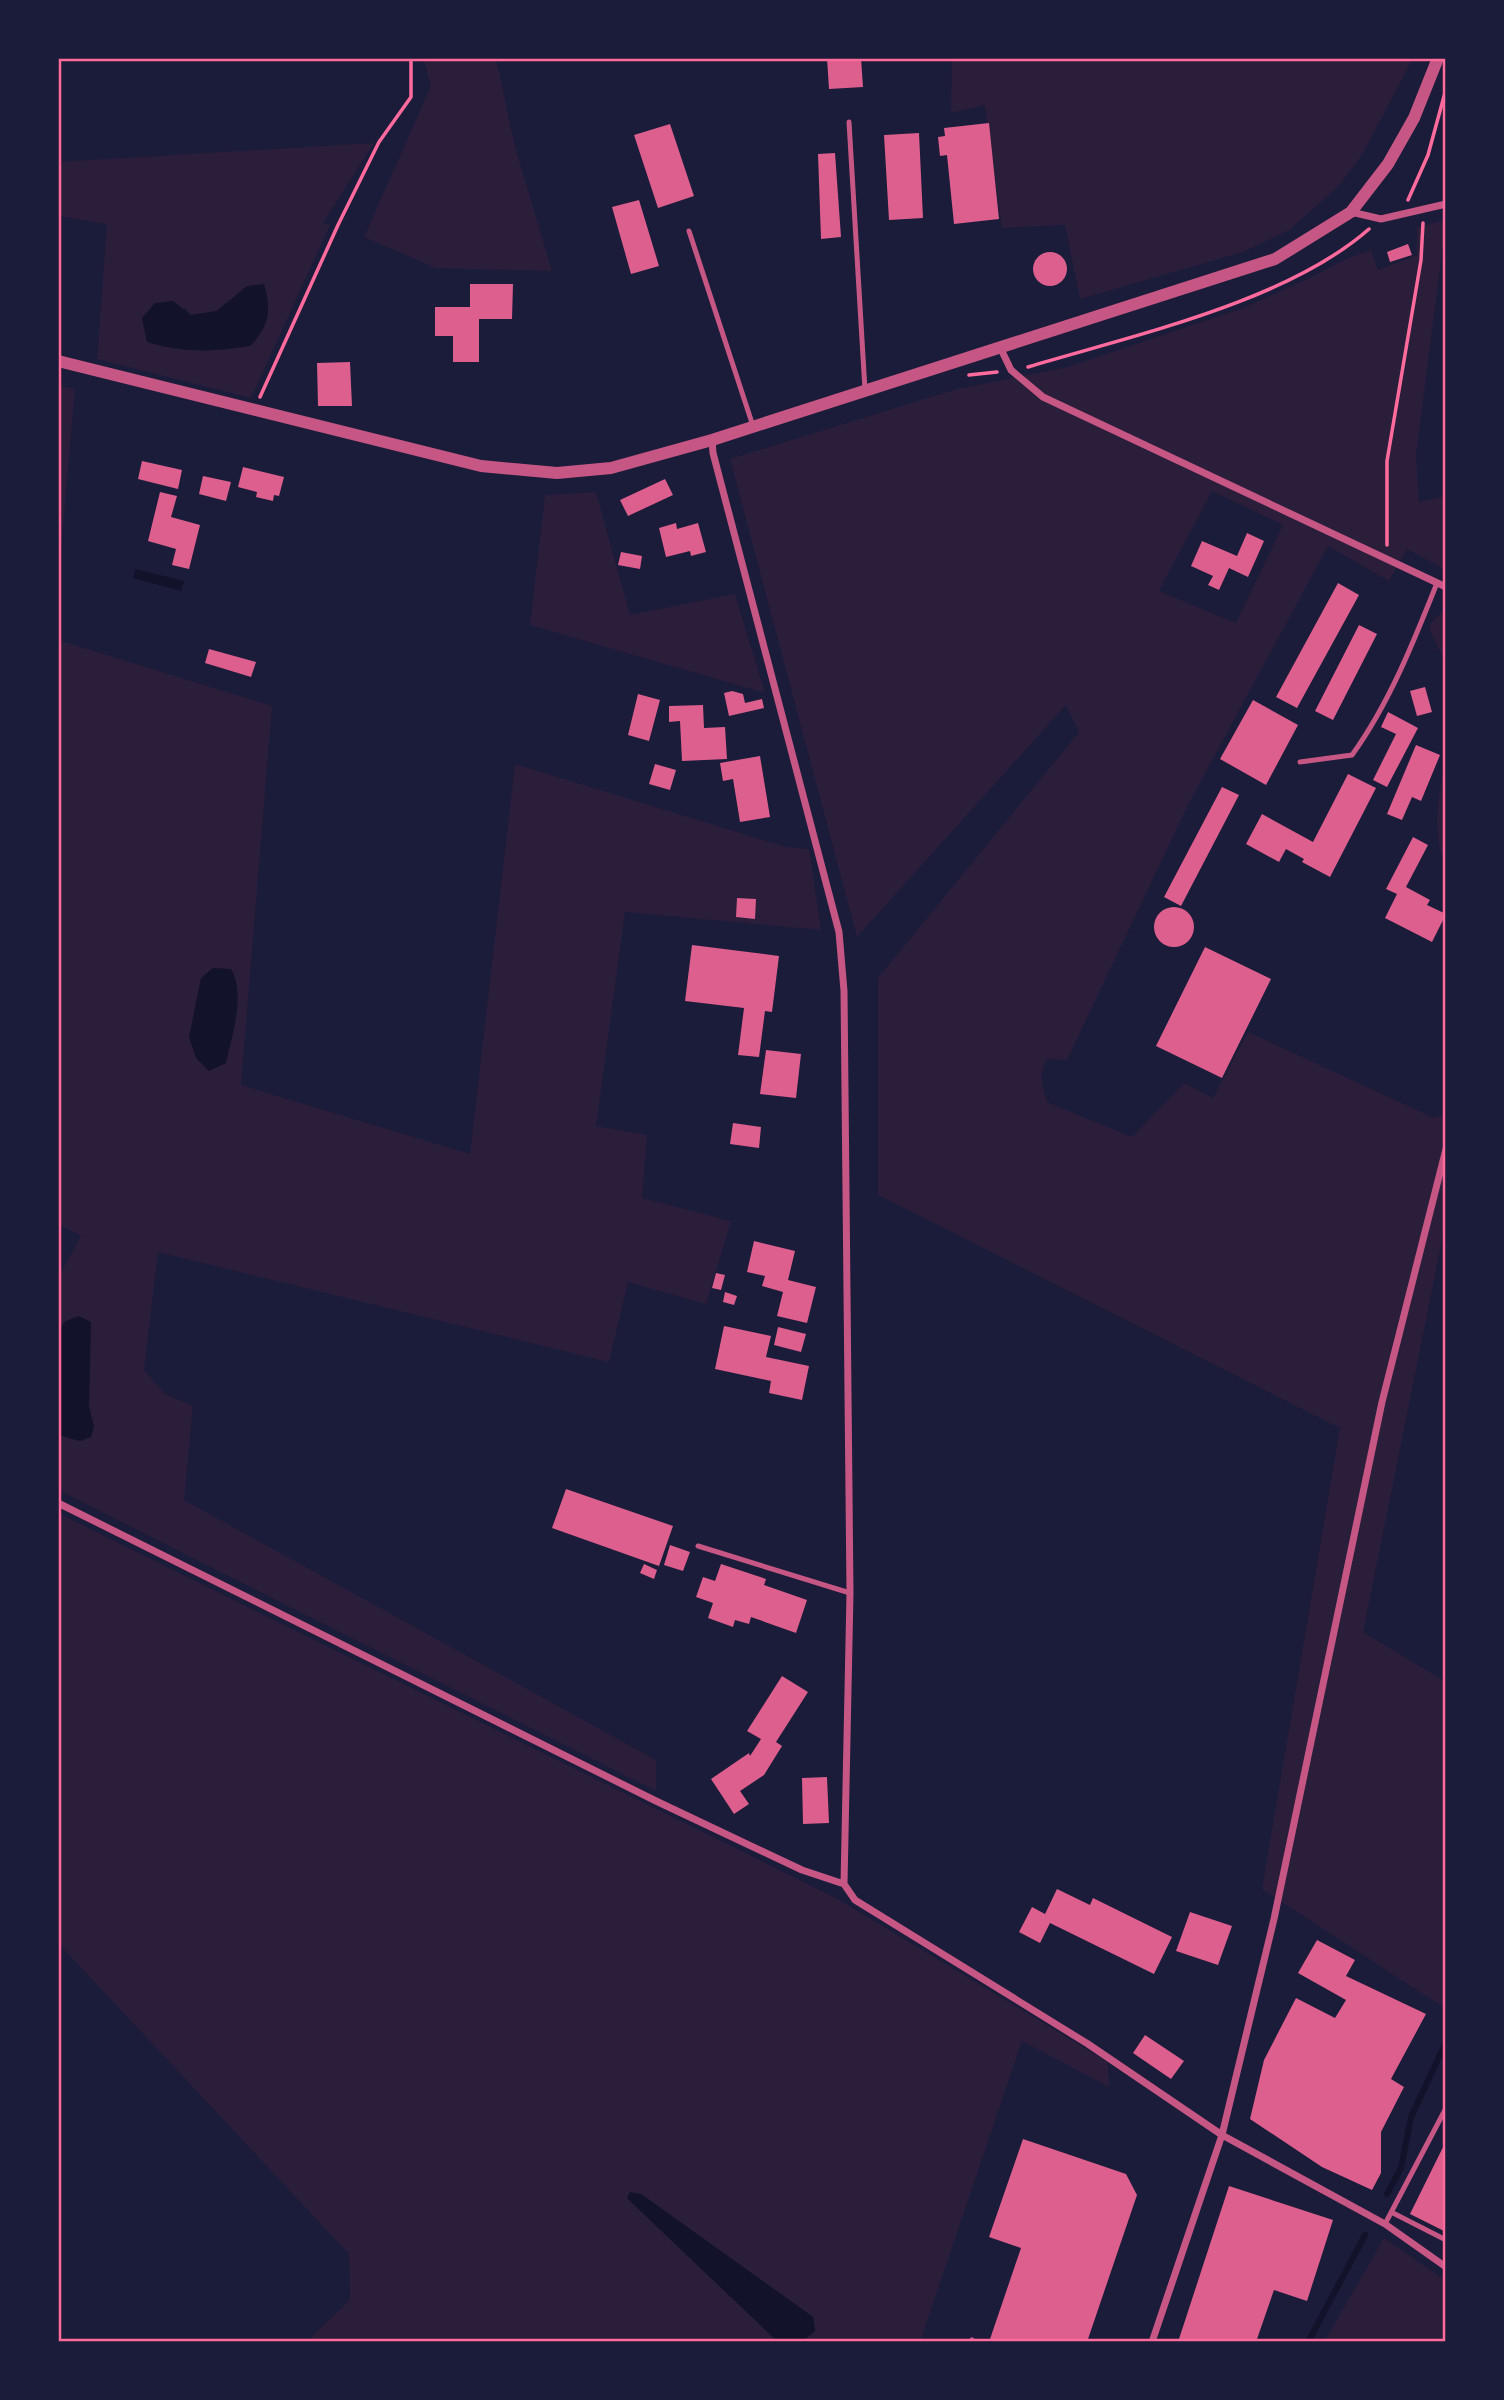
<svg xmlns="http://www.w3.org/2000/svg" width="1504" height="2400" viewBox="0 0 1504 2400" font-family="Cabin,sans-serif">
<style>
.green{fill:#2a1e3b;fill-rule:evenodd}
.water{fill:#12122b}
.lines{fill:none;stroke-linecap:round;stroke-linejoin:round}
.stream{stroke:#12122b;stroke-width:6}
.building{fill:#dd5f8e}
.path{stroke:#ff6b9d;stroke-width:3.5}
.service{stroke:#c65784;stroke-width:5}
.minor{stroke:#c65784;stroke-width:7}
.tertiary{stroke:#c65784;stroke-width:12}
.neatline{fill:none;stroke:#ff6b9d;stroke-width:2.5}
</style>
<rect width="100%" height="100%" fill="#1b1b3a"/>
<path class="green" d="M423,58H496L515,147L552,271L436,268L364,237L431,86Z
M952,58H1413L1362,155L1338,187L1289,230L1243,252L1080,299L1065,225L1002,228L985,105L951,113Z
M374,143L323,223L330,225L251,398L97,359L107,224L58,216V162ZM229,298L190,350L184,307L191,315L217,311Z
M1446,220L1416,456L1419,502L1446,496V570L1407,549L1389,581L1328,546L1188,805L1067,1060L1046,1059L1041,1077L1047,1102L1132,1137L1184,1083L1213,1098L1248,1032L1434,1118L1446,1114V1221L1363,1632L1446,1682V2009L1262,1889L1340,1428L878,1195V978L1079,732L1066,705L857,937L730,459L957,389L1068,367L1240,309L1308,279L1346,259L1371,250L1378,270L1417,255V227ZM1212,491L1283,525L1236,623L1159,591Z
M58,385L75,389L58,585Z
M596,492L630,615L735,594L765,693L530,625L545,495Z
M1446,610V664L1429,628L1434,619Z
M58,640L272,706L241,1085L470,1154L515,764L786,847L809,849L821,930L625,912L596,1126L647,1135L642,1198L731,1221L706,1304L628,1282L609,1362L158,1252L144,1370L165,1394L193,1406L184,1500L656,1760V1791L58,1490V1435L80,1441L94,1427L89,1407V1367L66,1321L58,1330V1278L81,1236L58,1224ZM231,969L189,1037L196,1009Z
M1446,759V868C1431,832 1438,796 1446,759Z
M58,1513L836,1898L1108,2062L1109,2087L1022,2041L920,2342H802L815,2331L813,2317L641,2194L627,2198L777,2341L792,2342H306L350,2300L349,2254L58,1943Z
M1384,2238L1446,2281V2342H1324Z"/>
<path class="water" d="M264,284C272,310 269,327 250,346C215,352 181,353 147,342L142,318L155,303L173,301L191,315L217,311L247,286Z
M135,569L184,581L181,591L133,578Z
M213,968L231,969C246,996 232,1034 226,1063L209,1071L196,1058L189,1037L201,978Z
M79,1316L91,1322L89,1407L94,1427L91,1437L80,1441L58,1435V1331L66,1321Z
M630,2192L641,2194L813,2317L815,2331L802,2342L777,2341L627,2198Z"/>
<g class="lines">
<path class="stream" d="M1387,2194L1401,2168L1411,2117L1446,2042
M1308,2342L1365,2235"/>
</g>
<path class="building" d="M827,58H861L863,87L829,89Z
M989,123L999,219L954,224L947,155L940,156L938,137L945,136L944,128Z
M670,124L694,196L658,208L634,135Z
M919,133L923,218L889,220L884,135Z
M835,153L841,237L821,239L818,154Z
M639,200L659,266L631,274L612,207Z
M1408,244L1412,255L1390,262L1387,252Z
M1033 269a17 17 0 1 1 34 0a17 17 0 1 1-34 0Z
M470,284H513L512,319H479V362H453V336H435V307H470Z
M350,362L352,406H318L317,363Z
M142,461L182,470L178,489L138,479Z
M243,467L284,477L279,496L274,495L273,501L256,497L257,492L238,487Z
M203,476L231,482L226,501L199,494Z
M665,479L673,495L628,516L620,500Z
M160,492L177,496L171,517L200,525L189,569L172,565L176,549L148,541Z
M676,523L677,529L698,523L706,552L691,556L690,551L666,557L659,528Z
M1247,533L1264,541L1248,577L1229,568L1219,590L1208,585L1213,576L1191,566L1202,541L1237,556Z
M621,552L642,556L640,569L618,565Z
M1338,583L1359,595L1297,708L1276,697Z
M1359,625L1377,634L1333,720L1315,711Z
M209,649L256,662L251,677L205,663Z
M1425,687L1432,712L1417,716L1410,691Z
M732,691L743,694L745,703L762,699L764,708L729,716L724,693Z
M638,694L660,700L649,741L628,735Z
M1253,700L1298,725L1266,785L1220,759Z
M703,705L704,728L725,727L727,759L682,761L680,721L669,722V706Z
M1388,712L1418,728L1387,787L1373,780L1396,734L1381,727Z
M1416,745L1440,755L1421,801L1412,797L1402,820L1387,814Z
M760,756L770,817L740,822L733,779L723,781L720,763Z
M655,764L676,770L670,790L649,784Z
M1348,774L1376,788L1330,877L1302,862L1304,859L1286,849L1279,862L1246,844L1262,814L1313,842Z
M1222,787L1239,795L1181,906L1164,897Z
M1413,837L1428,845L1406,887L1430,900L1427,905L1446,914L1432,942L1385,918L1397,894L1386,889Z
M737,898L756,899L755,919L736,917Z
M1154 927a20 20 0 1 1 40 0a20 20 0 1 1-40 0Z
M692,945L779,956L772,1012L765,1011L759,1057L738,1055L744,1008L685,1001Z
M1205,947L1271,979L1222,1078L1156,1046Z
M766,1050L801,1054L796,1098L760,1094Z
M733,1123L761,1127L759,1148L730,1144Z
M754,1241L795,1251L788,1280L816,1287L807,1323L777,1316L783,1292L762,1286L765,1276L747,1272Z
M716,1273L725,1275L721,1290L712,1288Z
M725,1292L737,1296L734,1305L723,1302Z
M724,1326L771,1336L766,1357L809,1366L802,1400L769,1393L771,1381L715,1369Z
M778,1327L806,1334L801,1352L774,1345Z
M566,1489L673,1526L659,1566L552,1528Z
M670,1545L690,1552L683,1571L664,1565Z
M644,1564L657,1570L654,1579L640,1573Z
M721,1564L766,1579L764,1585L807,1600L796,1633L751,1617L749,1624L735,1620L733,1627L708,1618L713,1603L696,1597L703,1577L715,1581Z
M782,1676L808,1692L776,1742L782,1746L764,1775L740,1791L749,1804L734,1814L711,1779L749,1753L750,1756L761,1739L747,1731Z
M827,1777L829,1823L803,1824L802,1778Z
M1057,1889L1090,1905L1093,1898L1172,1937L1154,1974L1050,1923L1040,1943L1019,1932L1032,1907L1045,1914Z
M1190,1912L1232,1926L1218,1965L1176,1951Z
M1317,1940L1355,1960L1346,1976L1426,2014L1391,2079L1404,2087L1381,2132V2173L1372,2190L1322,2167L1250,2119L1264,2060L1296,1998L1335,2018L1346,2000L1298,1973Z
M1145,2035L1184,2061L1171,2079L1133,2053Z
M1023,2139L1126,2174L1137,2195L1087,2342H989L1021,2248L989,2237Z
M1446,2141V2232L1410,2214Z
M1229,2186L1333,2220L1307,2301L1274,2290L1256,2342H1178Z"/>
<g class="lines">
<path class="path" d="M1408,200L1428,155L1446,89
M1028,367C1134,335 1286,302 1369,229
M969,375L997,372
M260,397L338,225L379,142L411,97V58
M1387,545V461L1421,260L1423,223"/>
<path class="service" d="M849,122L865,390
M689,231L753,426
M1300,762L1352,755C1389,704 1414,641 1437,583
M698,1546L850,1593
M1393,2213L1446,2240
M1385,2224L1446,2108
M972,2340L975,2342"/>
<path class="minor" d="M1351,212L1381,219L1446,204
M1000,347L1011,370L1043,397L1446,587
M712,440L713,453L839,932L844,991L850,1593L844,1884
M58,1503L656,1801L802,1870L844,1884L855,1900L1088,2044L1222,2135L1385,2224L1446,2267
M1152,2342L1222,2135L1274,1919L1382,1402L1446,1149"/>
<path class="tertiary" d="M58,361L481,466L557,473L611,468L712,440L1275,259L1351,212L1388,164L1414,118L1438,58"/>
</g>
<rect width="1504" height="2400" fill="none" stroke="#1b1b3a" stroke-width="119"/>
<rect x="60" y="60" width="1384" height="2280" class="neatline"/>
</svg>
